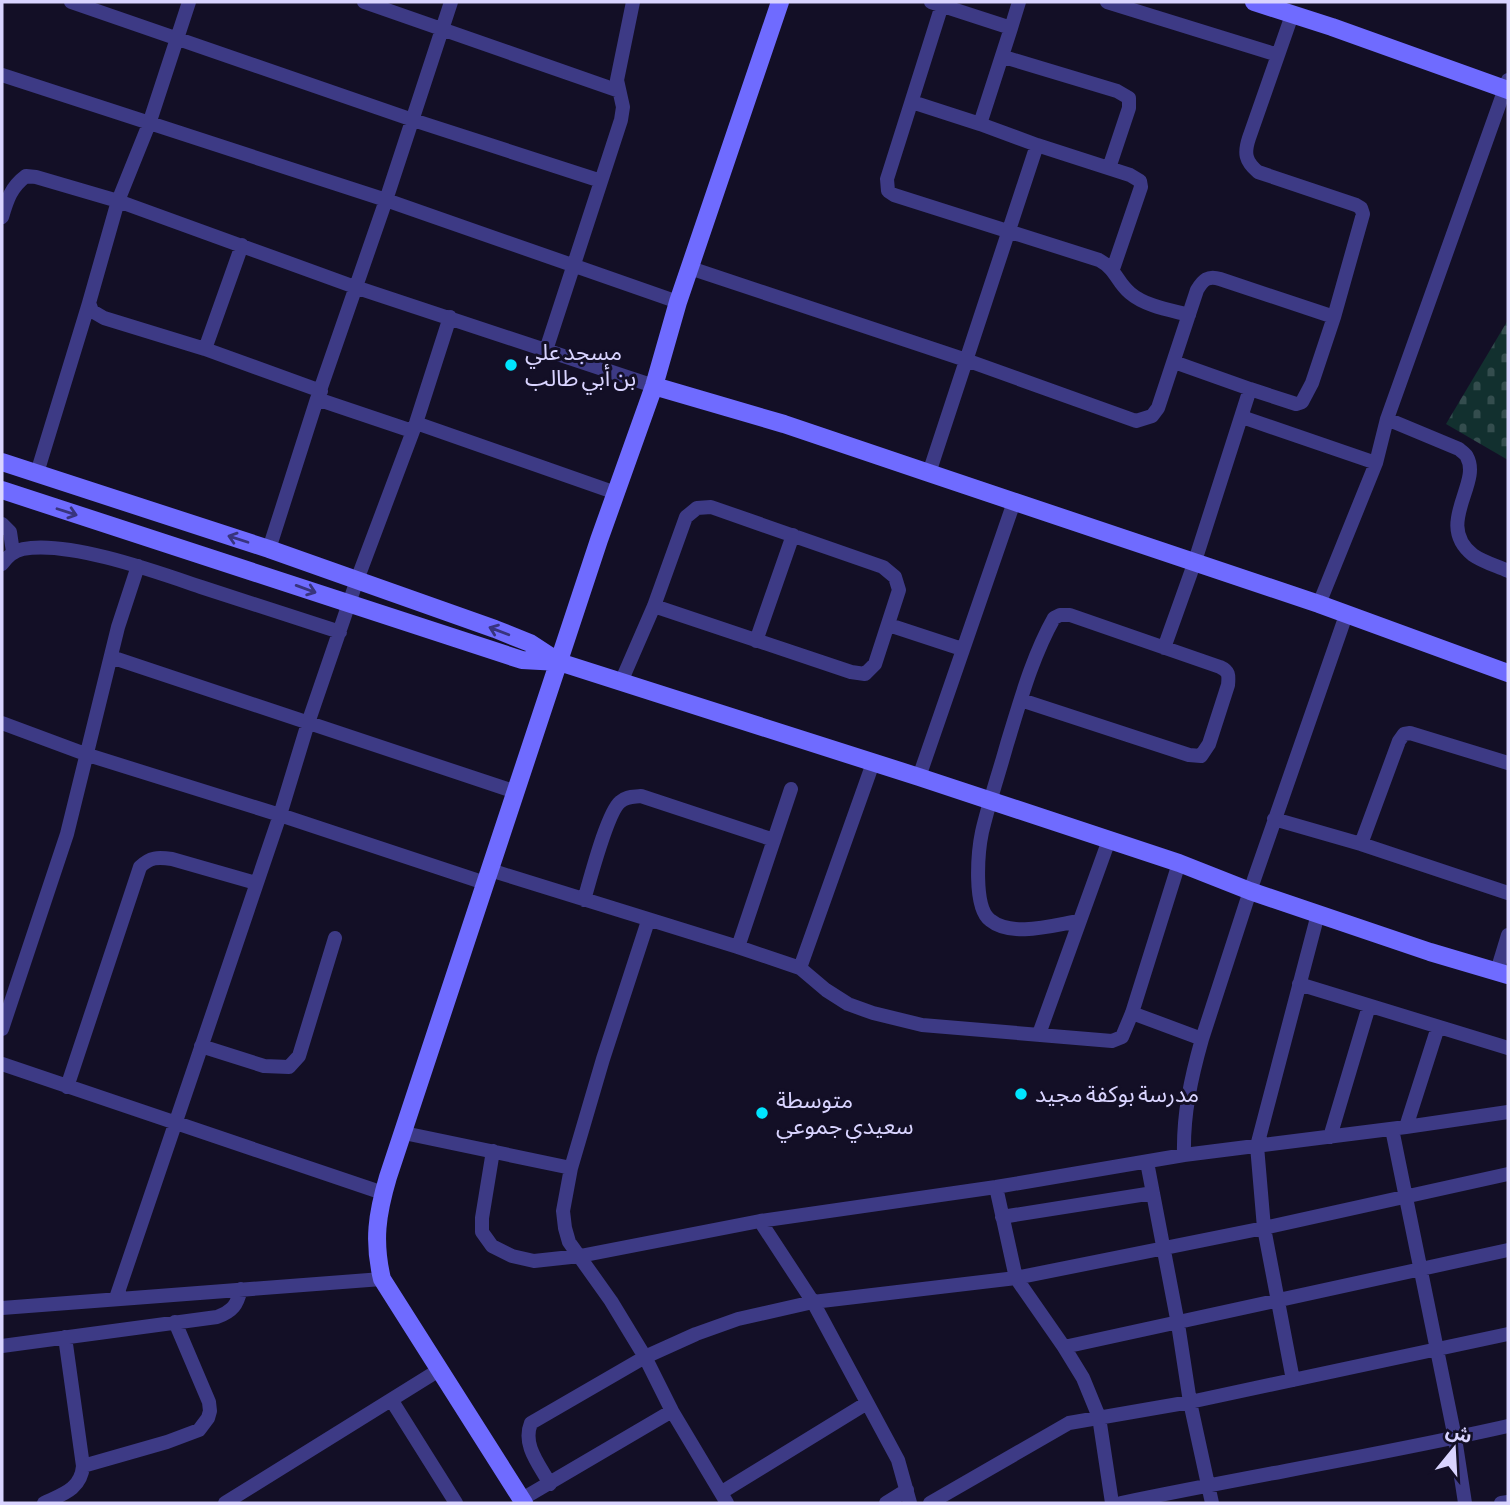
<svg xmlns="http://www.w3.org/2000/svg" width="1510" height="1505" viewBox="0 0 1510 1505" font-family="'Asap Condensed','Noto Sans Arabic',sans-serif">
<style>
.cemetery{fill:url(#cemetery-stones)}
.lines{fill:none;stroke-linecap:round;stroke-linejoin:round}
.street{stroke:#3d3a85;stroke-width:14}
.secondary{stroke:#6f6bff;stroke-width:18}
.oneway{stroke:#38347d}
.poi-dot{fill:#00e5ff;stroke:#130f26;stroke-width:2.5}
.labels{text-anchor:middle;stroke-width:6;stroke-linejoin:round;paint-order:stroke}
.poi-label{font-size:23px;fill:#d9d4ff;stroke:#130f26;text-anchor:start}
</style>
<defs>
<pattern id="cemetery-stones" width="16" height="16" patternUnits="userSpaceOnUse" patternTransform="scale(1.75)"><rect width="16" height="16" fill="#12302f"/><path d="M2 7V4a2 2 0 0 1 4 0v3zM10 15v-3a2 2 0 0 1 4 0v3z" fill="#344d4e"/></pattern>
</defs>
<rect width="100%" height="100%" fill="#130f26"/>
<path class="cemetery" d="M1508,320V460L1446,424Z"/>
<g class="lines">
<path class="street" d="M71,2L413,120L601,181
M189,2L149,124L118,201L89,303L92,311L104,318L205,349L321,391
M364,2L619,91
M1107,2L1278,55
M942,5L887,179L888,191L894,195L1099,260C1117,270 1116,281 1130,293C1145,306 1170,310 1189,315
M1011,28L1019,2
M1004,57L1117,91L1129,98V108L1109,168
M2,75L386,200L678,302
M912,102L980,124
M1037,145L1130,175L1140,181L1141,187L1113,269
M2,217C7,200 11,187 26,176L36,177L118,201L355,287L654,386
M690,268L966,360L1136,421L1152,416L1158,408L1197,290C1203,280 1208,275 1220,279L1334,317
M205,349L242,245
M546,350L621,120L623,107L617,80L633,2
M1250,389L1296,404L1302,402L1312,383L1334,317L1363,214L1361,208L1356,205L1258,172C1245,161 1244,153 1249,138L1292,15
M317,399L412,431
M1242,417L1376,463
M1387,419L1459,449C1462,452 1466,454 1467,457C1482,484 1434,524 1473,555C1483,562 1497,566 1508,571
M416,423L616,493
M37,473L89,303
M929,473L1037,145L980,124L1011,28L931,2
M2,524L10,532L13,552
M269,549L317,399L386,200L451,2
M2,564C7,557 13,551 23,549C68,540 157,572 201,587C248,602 294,617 340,632
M1319,604L1376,463L1387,419L1508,80
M889,625L962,649
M756,641L793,535
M1164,648L1194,564L1250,389L1174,362
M111,657L516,792
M621,682L654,606L686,517L697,508L711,507L883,567L895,577L899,590L875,664L865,674L851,672L654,606
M1021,700L1189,755L1201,756L1209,744L1228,685C1229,675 1229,671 1220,667L1070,615H1060L1054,618C1032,657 1020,702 1007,744C999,773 989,802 982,832C978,851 973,907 990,920C1012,938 1054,925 1079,921
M2,723L88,755L280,815L485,883
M919,777L1014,502
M1274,819L1361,844L1508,893
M1361,844L1399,741L1404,734L1410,733L1508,763
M490,870L738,947L800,968L826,990L848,1004L873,1013L922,1025L1112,1041L1122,1037L1132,1013L1179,863
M584,900C590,880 607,813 620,802C626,796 633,797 641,796L774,840
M648,921L603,1059L571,1168L563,1211L565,1228L569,1242L611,1301L645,1357L672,1411L727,1503
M738,947L791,789
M800,968L873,763
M1497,971L1508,935
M1299,984L1508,1048
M1132,1013L1202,1039C1191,1078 1183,1114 1184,1155
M2,1029L67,834L118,627L138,566
M1039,1034L1109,840
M1202,1039L1250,891L1346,615
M201,1046L264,1066L289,1067L299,1056L335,938
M2,1064L383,1193
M67,1087L140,867C150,857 158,857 172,859L256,883
M1406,1127L1438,1027
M1392,1129L1455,1438L1465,1503
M404,1133L571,1168
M1330,1137L1369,1006
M493,1151L482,1218V1232L492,1246L512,1256L534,1261L580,1256L760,1221L996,1187L1184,1155L1406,1127L1508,1112
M1147,1162L1178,1324L1190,1402L1212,1503
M996,1187L1016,1278L1064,1347L1083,1378L1099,1417L1112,1503
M1002,1217L1153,1193
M760,1221L813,1302L898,1460L910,1503
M116,1298L280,815L308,723L357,580L416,423L450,317
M2,1308L382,1279
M2,1346L217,1317C233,1311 237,1305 241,1289
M1064,1347L1508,1250
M1293,1380L1264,1228L1257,1146L1318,914
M392,1401L456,1503
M83,1466L167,1442L199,1430L208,1418L210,1411L209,1402L175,1322
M550,1484C539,1464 522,1445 531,1423L645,1357L696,1334L738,1319L813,1302L1016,1278L1264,1228L1508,1174
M722,1492L867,1403
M522,1499L672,1411
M44,1503C63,1494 81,1489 83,1466L65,1337
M225,1503L439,1370
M886,1503L907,1490
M930,1503L1069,1423L1190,1402L1508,1334
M1121,1503C1250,1476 1380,1455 1508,1426
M1501,1503L1508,1502"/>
<path class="secondary" d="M1254,2L1332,27L1508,90
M654,386L784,424L929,473L1319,604L1508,673
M2,462L269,549L495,629L530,643L556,660
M2,490L522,660L559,662L919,777L1179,863L1250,891L1430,952L1508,975
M524,1503L382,1279C373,1241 377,1214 388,1177L599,540L654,386L678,302L780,2"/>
</g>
<defs><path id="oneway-shaft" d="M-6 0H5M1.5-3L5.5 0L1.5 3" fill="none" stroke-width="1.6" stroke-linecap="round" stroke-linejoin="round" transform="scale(1.75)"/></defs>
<g class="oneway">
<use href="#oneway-shaft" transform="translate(67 512) rotate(18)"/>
<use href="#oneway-shaft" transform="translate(238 539) rotate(-162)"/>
<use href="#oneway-shaft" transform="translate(306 589) rotate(20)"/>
<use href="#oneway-shaft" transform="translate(499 631) rotate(-159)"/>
</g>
<g class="poi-dot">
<circle cx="511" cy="365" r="7"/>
<circle cx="1021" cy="1094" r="7"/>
<circle cx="762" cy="1113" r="7"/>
</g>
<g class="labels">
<g class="poi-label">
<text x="525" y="360">مسجد علي<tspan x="525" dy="26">بن أبي طالب</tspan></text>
<text x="1035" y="1102">مدرسة بوكفة مجيد</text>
<text x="776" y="1108">متوسطة<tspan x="776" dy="26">سعيدي جموعي</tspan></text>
</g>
</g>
<rect width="1510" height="1505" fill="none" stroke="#d9d4ff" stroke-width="7"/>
<g transform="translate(1454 1449) rotate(18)" stroke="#130f26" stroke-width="5" paint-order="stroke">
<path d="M0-5L12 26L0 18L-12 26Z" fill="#d9d4ff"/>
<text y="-10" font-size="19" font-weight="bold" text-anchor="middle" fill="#d9d4ff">ش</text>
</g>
</svg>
